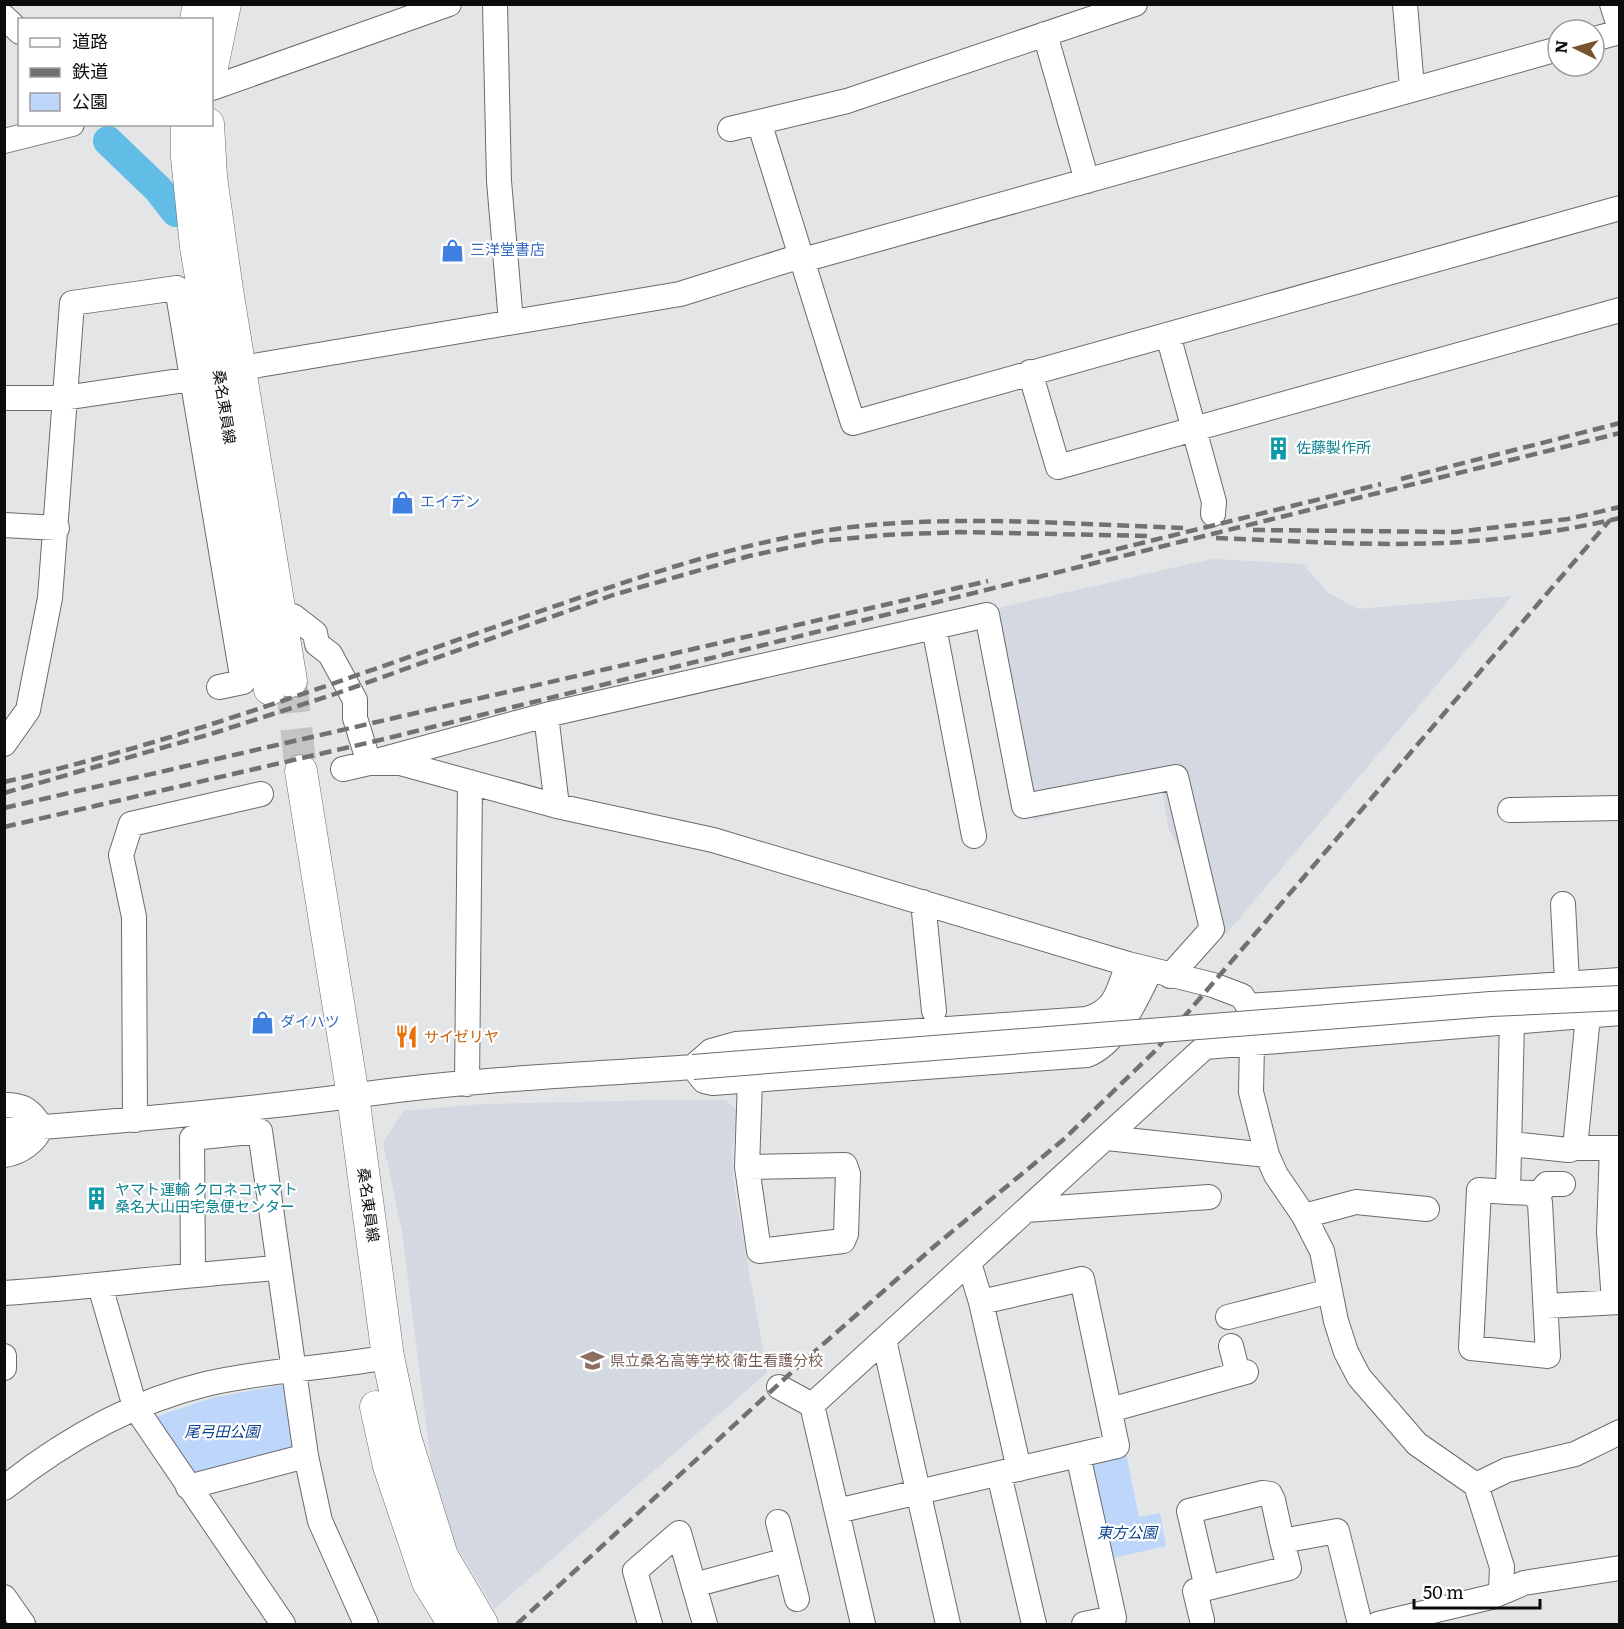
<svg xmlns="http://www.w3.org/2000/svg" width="1624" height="1629" viewBox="0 0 1624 1629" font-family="Literata,'Noto Sans JP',serif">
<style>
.built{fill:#d3d8e1}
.green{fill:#bed6f9}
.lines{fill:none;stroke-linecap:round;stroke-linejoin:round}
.river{stroke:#61bce6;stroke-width:30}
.major-tunnel{stroke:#c3c4c5;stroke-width:32;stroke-dasharray:32 16;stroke-linecap:butt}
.minor-casing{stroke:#6a6b6c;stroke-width:26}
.major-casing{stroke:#6a6b6c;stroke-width:33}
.minor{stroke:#fff;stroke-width:24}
.major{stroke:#fff;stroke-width:32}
.rail{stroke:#707172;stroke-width:4.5;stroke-dasharray:12 6;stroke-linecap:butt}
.minor-bridge-casing{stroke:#6a6b6c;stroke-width:26;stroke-linecap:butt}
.minor-bridge{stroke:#fff;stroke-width:24}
.labels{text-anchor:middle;stroke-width:4.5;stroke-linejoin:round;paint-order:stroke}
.shop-label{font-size:15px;fill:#366cbe;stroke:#fff;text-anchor:start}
.street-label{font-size:15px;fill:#0b0c0c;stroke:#fff}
.culture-label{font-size:15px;fill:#0d838f;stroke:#fff;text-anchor:start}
.food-label{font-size:15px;fill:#c56008;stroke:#fff;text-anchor:start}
.education-label{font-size:15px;fill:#785e54;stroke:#fff;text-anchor:start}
.park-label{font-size:15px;font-style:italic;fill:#0c428d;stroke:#fff}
</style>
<rect width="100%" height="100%" fill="#e3e5e6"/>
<path class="built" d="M1212,559L1303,564L1327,592L1358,609L1512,596L1226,934L1169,830L1162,788L1034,820L994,609Z
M665,1100H725L738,1110L732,1150L734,1186L767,1373L494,1609L453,1540L431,1463L402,1231L383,1142L404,1111L482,1104Z"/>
<path class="green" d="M282,1385L291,1389L297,1445L292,1450L190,1474L155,1417L212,1398Z
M1126,1454L1139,1517L1160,1513L1166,1546L1113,1558L1090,1463Z"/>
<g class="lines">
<path class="river" d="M108,141L158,189L176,212"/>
<path class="major-tunnel" d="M291,681L301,771"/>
<defs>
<path id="minor" d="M495,4L499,181L511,322
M1405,4L1412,88
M1612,4L1620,29
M4,17L20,32
M1045,34L1087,181
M1594,39L1620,32
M212,88L449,4
M759,122L853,423L1620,208
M730,129L847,101L1135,4
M4,141L72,124
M803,260L1558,49
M1168,335L1214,502L1213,514
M1030,372L1058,467L1620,310
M4,398H64L219,375L259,365L680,294L801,256
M4,525L57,528
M293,616L315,633L317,644L330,654L355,700V718L369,763L546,715L987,615L1024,806L1176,777L1212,929L1170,976
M934,627L974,836
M546,715L557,806
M4,744L28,710L50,598L72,303L177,288L243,682L219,687
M343,769L369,763H400L557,806L713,840L1128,964L1213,985L1242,996L1248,1006L1252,1043L1251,1092L1267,1155L1276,1175L1304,1216L1322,1251L1336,1321L1346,1352L1359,1377L1417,1444L1476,1485L1502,1567L1501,1591
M1510,810L1620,808
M923,902L934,1011
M1563,904L1567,982
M1248,1006L1620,980
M1588,1016L1575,1148H1620
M693,1067L704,1081L713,1083L1087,1055C1117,1044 1137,998 1150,971
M467,1084L470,782
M4,1105C23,1104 32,1111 41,1127C37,1141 20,1153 4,1155
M135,1120L134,917L121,855L131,824L261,794
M4,1130C126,1121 246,1110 366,1094C474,1079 584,1075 693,1067L711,1051L736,1044L1087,1019C1117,1010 1118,990 1128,964
M1107,1138L1267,1155
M1511,1144L1569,1150L1575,1148
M1612,1148L1609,1232L1614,1302
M747,1167L845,1165L848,1174L846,1234L843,1241L759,1251L747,1167L750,1080
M1508,1192L1479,1190L1471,1348L1548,1356L1540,1202L1532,1193L1508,1192L1512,1020
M1536,1197L1547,1184H1563
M1026,1210L1209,1197
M1304,1216L1356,1202L1427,1209
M969,1263L981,1302L1019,1469
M193,1274L192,1138L260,1131L306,1456L320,1521L366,1624
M100,1286L135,1407L283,1624
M4,1293C96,1287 187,1274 279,1268
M981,1302L1082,1279L1117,1446L1078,1455
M1546,1306L1620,1302
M1228,1317L1330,1291
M884,1340L948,1624
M1231,1346L1238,1374
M4,1356V1368
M779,1387L812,1405L863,1624
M812,1405L1205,1047L1620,1013
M1110,1410L1246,1372
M999,1474L1034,1624
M1476,1485L1507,1470L1575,1454L1620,1432
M188,1487L306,1456
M4,1488C65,1440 131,1402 206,1384C266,1370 328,1368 388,1357
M837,1511L1078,1455L1114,1618L1084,1624
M778,1522L797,1599
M694,1585L787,1560
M1207,1588L1189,1511L1263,1493L1270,1494L1273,1500L1282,1541L1337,1531L1360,1624
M4,1597L23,1624
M1202,1620L1195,1591L1289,1568L1282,1541
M650,1624L635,1571L679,1533L705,1624
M1378,1624L1491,1597L1524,1583L1620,1568"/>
<path id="major" d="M196,20L199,4
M212,67L225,4
M187,124V157L196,247L270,689
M208,124L211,177L227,290L291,681
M301,771L353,1096L388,1357L405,1437L442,1556L482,1624
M376,1407L389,1466L428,1582L454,1624"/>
</defs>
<use href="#minor" class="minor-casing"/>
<use href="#major" class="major-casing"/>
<use href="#minor" class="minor"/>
<use href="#major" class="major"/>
<path class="rail" d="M1401,479L1620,423
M1253,530L1455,532L1568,519L1620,507
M1216,538C1298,541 1381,547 1462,542C1515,538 1568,530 1620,518
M1081,558L1381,484
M4,782C178,742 344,679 512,621C611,587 708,551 811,533C927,512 1066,524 1184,528
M4,793L214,733L332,695L613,595L749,556L821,541L885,535L959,532L1150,536
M4,808L988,581
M4,827L380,740L1620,433
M517,1624L804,1361L937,1244L1063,1140L1153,1053L1610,520"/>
<defs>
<path id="minor-bridge" d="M693,1067L1491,1004L1620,998"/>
</defs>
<use href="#minor-bridge" class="minor-bridge-casing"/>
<use href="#minor-bridge" class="minor-bridge"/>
</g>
<defs>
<symbol id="shop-bare" viewBox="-9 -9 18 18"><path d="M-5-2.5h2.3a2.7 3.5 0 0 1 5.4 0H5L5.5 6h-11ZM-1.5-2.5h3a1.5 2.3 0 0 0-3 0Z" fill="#3f7fe0" stroke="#fff" stroke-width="2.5" paint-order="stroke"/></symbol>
<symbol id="building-bare" viewBox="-9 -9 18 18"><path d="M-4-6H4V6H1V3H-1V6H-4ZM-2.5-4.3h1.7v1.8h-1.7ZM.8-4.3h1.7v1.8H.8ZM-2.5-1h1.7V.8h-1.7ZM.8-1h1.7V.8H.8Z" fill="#0f9aa8" stroke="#fff" stroke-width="2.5" paint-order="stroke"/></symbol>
<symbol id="restaurant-bare" viewBox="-9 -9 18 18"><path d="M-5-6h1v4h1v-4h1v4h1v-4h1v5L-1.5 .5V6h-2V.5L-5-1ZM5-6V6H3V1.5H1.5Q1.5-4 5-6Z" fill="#e8710a" stroke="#fff" stroke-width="2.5" paint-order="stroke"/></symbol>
<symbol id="school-bare" viewBox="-9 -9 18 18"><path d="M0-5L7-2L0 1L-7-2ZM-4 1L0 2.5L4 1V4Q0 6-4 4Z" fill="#8d6e63" stroke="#fff" stroke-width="2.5" paint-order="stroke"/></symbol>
</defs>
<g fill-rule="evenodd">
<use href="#shop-bare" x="436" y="234" width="33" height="33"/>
<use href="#building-bare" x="1262" y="432" width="33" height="33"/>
<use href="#shop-bare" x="386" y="486" width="33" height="33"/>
<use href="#shop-bare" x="246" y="1006" width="33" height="33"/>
<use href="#restaurant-bare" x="390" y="1020" width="33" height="33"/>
<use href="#building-bare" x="80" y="1182" width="33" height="33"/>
<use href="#school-bare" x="576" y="1344" width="33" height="33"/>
</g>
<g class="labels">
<g class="shop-label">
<text x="470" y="255">三洋堂書店</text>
<text x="420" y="507">エイデン</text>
<text x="280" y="1027">ダイハツ</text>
</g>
<g class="street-label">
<text transform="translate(224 407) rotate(81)" y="5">桑名東員線</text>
<text transform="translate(368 1205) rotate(82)" y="5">桑名東員線</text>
</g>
<g class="culture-label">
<text x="1296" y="453">佐藤製作所</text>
<text x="115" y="1195">ヤマト運輸 クロネコヤマト<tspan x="115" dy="17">桑名大山田宅急便センター</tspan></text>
</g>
<g class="food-label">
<text x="424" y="1042">サイゼリヤ</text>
</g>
<g class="education-label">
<text x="610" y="1366">県立桑名高等学校 衛生看護分校</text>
</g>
<g class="park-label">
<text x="222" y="1437">尾弓田公園</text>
<text x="1127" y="1538">東方公園</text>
</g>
</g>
<rect width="1624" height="1629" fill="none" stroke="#0b0c0c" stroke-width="12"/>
<rect x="18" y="18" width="195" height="108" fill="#ffffff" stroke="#9d9e9e" stroke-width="1.5"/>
<rect x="30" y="38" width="30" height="9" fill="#ffffff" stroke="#9d9e9e" stroke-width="1.5"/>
<text x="72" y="48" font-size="18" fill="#0b0c0c">道路</text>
<rect x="30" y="68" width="30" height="9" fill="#707172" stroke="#9d9e9e" stroke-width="1.5"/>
<text x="72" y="78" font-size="18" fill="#0b0c0c">鉄道</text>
<rect x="30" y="93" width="30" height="18" fill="#bed6f9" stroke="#9d9e9e" stroke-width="1.5"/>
<text x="72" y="108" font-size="18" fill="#0b0c0c">公園</text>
<g transform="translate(1576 48) rotate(275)"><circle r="28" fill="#ffffff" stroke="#9d9e9e" stroke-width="1.5"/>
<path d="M0-4.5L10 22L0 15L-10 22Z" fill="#76562c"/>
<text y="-9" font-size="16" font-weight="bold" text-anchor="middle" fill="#0b0c0c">N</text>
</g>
<path d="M1414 1599v9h126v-9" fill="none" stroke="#0b0c0c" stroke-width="3"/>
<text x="1423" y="1599" font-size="18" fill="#0b0c0c" stroke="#ffffff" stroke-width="4.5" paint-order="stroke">50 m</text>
</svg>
